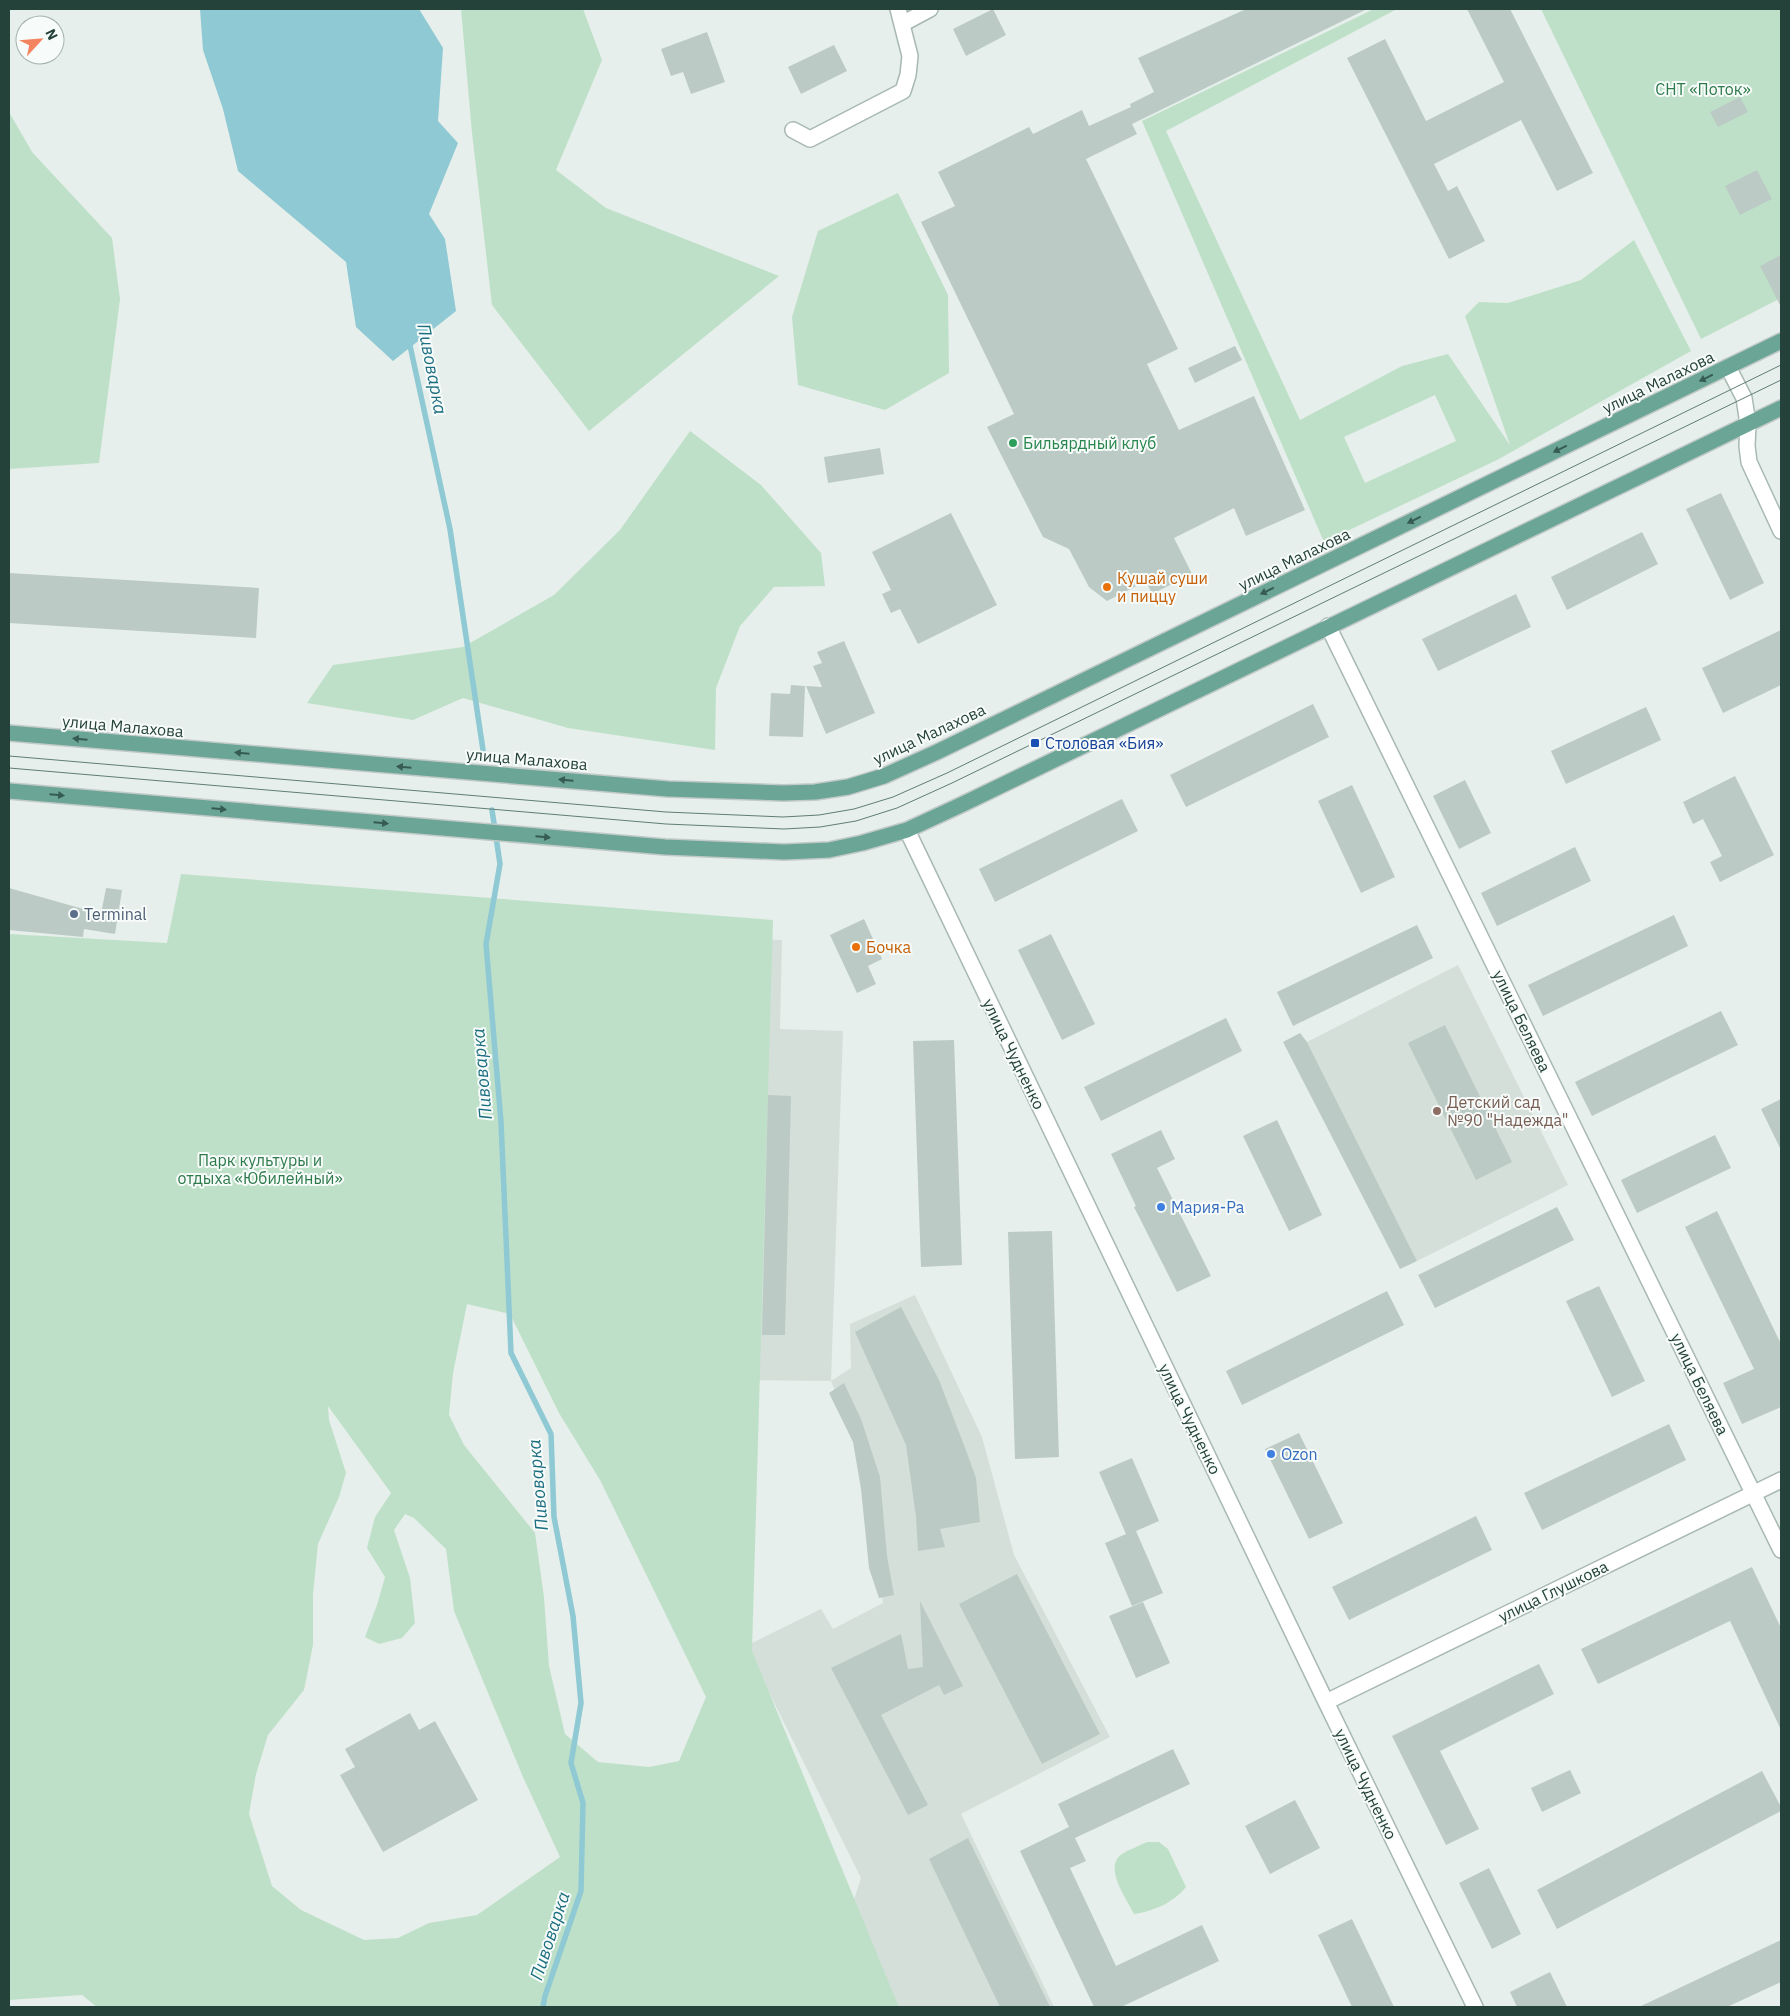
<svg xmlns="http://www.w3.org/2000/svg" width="1790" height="2016" viewBox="0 0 1790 2016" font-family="'IBM Plex Sans',sans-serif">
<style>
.built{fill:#d4dfda}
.green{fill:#bfe0c8;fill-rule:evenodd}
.water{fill:#8ec9d4}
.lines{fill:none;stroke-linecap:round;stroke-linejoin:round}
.stream{stroke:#8ec9d4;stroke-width:5.5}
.building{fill:#bbcac4}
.minor-casing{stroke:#a8b8b2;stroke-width:18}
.major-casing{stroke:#c2cac8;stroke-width:18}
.minor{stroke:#fff;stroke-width:15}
.major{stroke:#6aa596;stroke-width:15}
.tram{stroke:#5f7d75;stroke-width:1}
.oneway{fill:#365b51}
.leisure-dot{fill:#2e9e5b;stroke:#f7fbf9;stroke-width:2}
.food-dot{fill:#e8710a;stroke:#f7fbf9;stroke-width:2}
.transit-dot{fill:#1a4fb4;stroke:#f7fbf9;stroke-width:2}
.service-dot{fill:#5c6f8a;stroke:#f7fbf9;stroke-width:2}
.education-dot{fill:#8d6e63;stroke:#f7fbf9;stroke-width:2}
.shop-dot{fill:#3f7fe0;stroke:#f7fbf9;stroke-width:2}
.labels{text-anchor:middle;stroke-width:4;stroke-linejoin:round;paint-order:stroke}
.park-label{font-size:16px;fill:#2d7a4b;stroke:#f7fbf9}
.street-label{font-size:16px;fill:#24423a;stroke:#f7fbf9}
.leisure-label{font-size:16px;fill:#27864d;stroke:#f7fbf9;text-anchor:start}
.food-label{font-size:16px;fill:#c56008;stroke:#f7fbf9;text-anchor:start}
.transit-label{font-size:16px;fill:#164399;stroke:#f7fbf9;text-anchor:start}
.service-label{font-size:16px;fill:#4e5e75;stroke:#f7fbf9;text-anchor:start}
.education-label{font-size:16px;fill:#785e54;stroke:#f7fbf9;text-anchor:start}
.shop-label{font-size:16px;fill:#366cbe;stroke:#f7fbf9;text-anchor:start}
.water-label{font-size:18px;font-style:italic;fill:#1c6f80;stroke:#f7fbf9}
</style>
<rect width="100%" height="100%" fill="#e6efeb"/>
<path class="built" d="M703,938L782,940L780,1029L843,1031L831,1381L851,1368L850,1324L915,1295L982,1437L1014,1555L1110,1737L961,1814L1054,2007H857L833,1965L861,1878L746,1646L821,1609L833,1629L883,1603L862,1455L831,1381L650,1379Z
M1458,965L1568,1185L1417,1261L1307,1042Z"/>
<path class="green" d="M461,9H583L602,60L556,170L606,208L779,276L589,431L492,305L472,133Z
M1374,9H1397L1166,131L1300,420L1402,366L1448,354L1510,445L1465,316L1479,302L1508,303L1581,280L1634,240L1691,351L1497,460L1324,542L1142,121ZM1435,395L1456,441L1365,483L1344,437Z
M1541,9H1781V298L1701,339Z
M9,112L32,152L112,238L120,299L99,463L9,469Z
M898,193L948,295L949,373L885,410L798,385L792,317L818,231Z
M690,431L761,485L821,553L825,586L774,587L740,626L716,688L715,750L568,728L463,698L413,720L307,703L333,665L463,647L554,595L620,530Z
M181,874L773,920L752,1651L899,2007H97L82,1995L9,2000V934L167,943ZM467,1304L510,1314L559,1413L600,1480L706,1697L679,1761L649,1767L598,1762L565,1734L549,1666L544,1597L535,1533L464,1445L449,1415L453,1373ZM328,1406L391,1493L375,1517L367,1548L385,1577L377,1605L365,1637L379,1644L402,1638L415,1623L410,1578L394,1530L405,1514L414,1518L446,1549L454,1611L523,1777L560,1857L477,1915L429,1923L398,1938L364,1940L301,1910L272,1886L249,1814L256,1774L268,1735L304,1690L313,1645V1594L318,1544L339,1497L346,1473L329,1420Z
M1147,1842H1159L1168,1849L1186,1887C1173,1903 1154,1911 1134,1914C1126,1898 1103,1867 1122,1854C1130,1849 1139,1846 1147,1842Z"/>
<path class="water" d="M200,9H419L443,48L438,121L458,143L429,214L445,239L456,311L393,361L356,327L346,262L238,171L223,109L203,50Z"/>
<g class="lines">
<path class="stream" d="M409,341L450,529L483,750
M492,810L500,864L486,944L501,1122L511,1353L551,1434L554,1517L573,1616L581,1703L571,1763L583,1803L581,1891L545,1996L543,2007"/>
</g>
<path class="building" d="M993,9L1006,35L966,56L953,29Z
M1246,9H1367L1132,124L1137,134L1086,159L1178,349L1147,364L1179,430L1254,396L1305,510L1246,536L1234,508L1174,538L1192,574L1152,594L1146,581L1107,601L1089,587L1069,549L1043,537L987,427L1014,414L921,222L955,206L938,172L1029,127L1033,134L1082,110L1089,126L1131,107L1130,104L1154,92L1138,58Z
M1467,9H1510L1593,173L1557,191L1521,120L1434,164L1448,191L1457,186L1485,241L1449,259L1347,58L1385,39L1426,121L1504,82Z
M707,32L725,82L691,94L683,72L671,76L661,49Z
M834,45L847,71L801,94L788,67Z
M1740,97L1748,112L1718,127L1710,112Z
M1757,170L1772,199L1740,215L1725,186Z
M1781,255V307L1760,266Z
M1235,346L1242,360L1195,383L1188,368Z
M880,448L884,474L828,483L824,457Z
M1721,493L1764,583L1730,600L1686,509Z
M951,513L997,605L918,644L900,609L891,613L882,594L891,590L872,552Z
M1642,532L1658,564L1567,610L1551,577Z
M9,573L259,588L256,638L9,623Z
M1516,594L1531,627L1438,671L1422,639Z
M1781,630V685L1723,713L1702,668Z
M844,641L875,713L826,734L806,686L822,687L813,666L822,663L817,652Z
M791,685L805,686L803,737L769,736L771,693L790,694Z
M1313,704L1329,737L1186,807L1170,775Z
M1646,707L1661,740L1566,784L1551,751Z
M1735,776L1774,855L1720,882L1710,862L1722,856L1703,819L1693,824L1683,802Z
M1465,780L1491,833L1459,849L1433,796Z
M1352,785L1395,877L1361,893L1318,801Z
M1122,799L1138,831L995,902L979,869Z
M1575,847L1591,881L1497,926L1481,893Z
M9,888L101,914L106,888L122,890L115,934L84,929L83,937L9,930Z
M1674,915L1688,946L1543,1016L1528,985Z
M864,919L882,959L868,966L876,984L857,993L830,935Z
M1417,925L1433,958L1293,1026L1277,992Z
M1051,934L1095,1024L1062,1040L1018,950Z
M1721,1011L1738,1045L1592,1116L1575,1082Z
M1226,1018L1242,1051L1101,1121L1084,1087Z
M1445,1025L1512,1162L1476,1180L1408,1043Z
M1300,1033L1307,1042L1417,1261L1400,1269L1283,1042Z
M954,1040L962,1265L921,1267L913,1041Z
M768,1095L791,1096L785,1335H762Z
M1781,1099V1150L1761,1109Z
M1277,1120L1322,1215L1289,1231L1243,1136Z
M1161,1130L1175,1159L1157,1168L1211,1276L1177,1292L1134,1207L1136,1206L1111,1154Z
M1715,1135L1731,1168L1637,1213L1621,1180Z
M1557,1207L1574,1240L1435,1308L1418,1275Z
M1717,1211L1781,1344V1407L1742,1424L1723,1383L1754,1369L1685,1227Z
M1052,1231L1059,1457L1015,1459L1008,1232Z
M1599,1286L1645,1381L1612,1397L1566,1301Z
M1387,1291L1404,1325L1242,1405L1226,1371Z
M901,1307L939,1380L967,1453L976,1478L980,1522L940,1529L945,1547L918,1551L916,1517L906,1445L855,1332Z
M844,1383L861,1419L880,1477L887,1556L894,1595L879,1598L869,1568L861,1489L853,1442L829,1393Z
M1669,1424L1686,1460L1542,1530L1524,1493Z
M1299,1433L1343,1523L1309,1539L1265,1449Z
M1132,1458L1159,1521L1136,1531L1163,1593L1132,1606L1105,1543L1126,1534L1099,1472Z
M1476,1516L1492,1550L1349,1620L1332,1587Z
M1752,1567L1781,1628V1730L1730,1621L1598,1684L1581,1649Z
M1017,1574L1100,1734L1042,1764L959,1604Z
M920,1601L963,1686L944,1695L939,1685L881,1715L928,1805L908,1815L831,1668L901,1634L908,1669L923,1667Z
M1143,1602L1170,1663L1136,1678L1109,1616Z
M1539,1664L1554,1694L1440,1751L1479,1829L1446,1845L1392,1736Z
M410,1713L419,1730L435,1721L478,1800L383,1852L340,1775L355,1767L345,1749Z
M1173,1749L1190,1784L1075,1838L1086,1861L1070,1868L1116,1966L1202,1925L1219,1961L1121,2007H1094L1020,1851L1069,1827L1058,1804Z
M1570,1770L1581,1793L1542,1812L1531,1788Z
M1762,1771L1781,1807V1811L1557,1929L1537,1890Z
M1295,1800L1320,1848L1270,1874L1245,1826Z
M968,1838L1050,2007H1000L929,1859Z
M1489,1868L1521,1934L1492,1949L1459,1883Z
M1352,1919L1394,2007H1352L1318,1935Z
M1781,1940V1982L1727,2007H1639Z
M1550,1972L1567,2007H1517L1510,1992Z"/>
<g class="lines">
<defs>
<path id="minor" d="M902,24L930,9
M793,130L810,139L903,91L908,75L910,56L898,9
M1728,367L1744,398L1748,424L1747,446L1749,462L1781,531
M1328,626L1781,1550
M907,830L1326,1702L1475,2007
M1326,1702L1781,1480"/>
<path id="major" d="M9,733L668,789L783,793L815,792L848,787L884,776L937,752L1781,341
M9,791L665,847L784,852L829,850L862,843L907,830L963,804L1781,408"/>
</defs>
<use href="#minor" class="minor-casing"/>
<use href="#major" class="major-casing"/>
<use href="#minor" class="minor"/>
<use href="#major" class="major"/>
<path class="tram" d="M9,756L666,812L783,817L819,815L854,809L893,797L947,773L1781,365
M9,768L666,824L784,829L820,827L856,821L897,808L952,783L1781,380"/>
</g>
<defs><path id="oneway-solid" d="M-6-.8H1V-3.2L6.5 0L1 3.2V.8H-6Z" transform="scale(1.25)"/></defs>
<g class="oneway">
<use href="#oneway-solid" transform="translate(1706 378) rotate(154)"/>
<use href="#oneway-solid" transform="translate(1560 449) rotate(154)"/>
<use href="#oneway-solid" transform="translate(1414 520) rotate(154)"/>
<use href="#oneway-solid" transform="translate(1267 591) rotate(154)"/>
<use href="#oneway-solid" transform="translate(80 739) rotate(-175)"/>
<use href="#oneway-solid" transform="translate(242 753) rotate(-175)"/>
<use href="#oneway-solid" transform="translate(404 767) rotate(-175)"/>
<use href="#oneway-solid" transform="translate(566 780) rotate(-175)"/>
<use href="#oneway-solid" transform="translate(57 795) rotate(5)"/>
<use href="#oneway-solid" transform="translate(219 809) rotate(5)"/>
<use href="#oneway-solid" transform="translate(381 823) rotate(5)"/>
<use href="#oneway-solid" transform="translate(543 837) rotate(5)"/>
</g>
<circle class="leisure-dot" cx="1013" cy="443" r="5"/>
<g class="food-dot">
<circle cx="1107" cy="587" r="5"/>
<circle cx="856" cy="947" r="5"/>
</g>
<rect class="transit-dot" x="1030" y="738" width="10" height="10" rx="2.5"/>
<circle class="service-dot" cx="74" cy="914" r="5"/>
<circle class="education-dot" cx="1437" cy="1111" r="5"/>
<g class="shop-dot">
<circle cx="1161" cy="1207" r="5"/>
<circle cx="1271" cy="1454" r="5"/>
</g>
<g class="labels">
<g class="park-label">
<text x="1703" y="95">СНТ «Поток»</text>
<text x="260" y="1166">Парк культуры и<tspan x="260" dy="18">отдыха «Юбилейный»</tspan></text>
</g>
<g class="street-label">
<text transform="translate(1658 382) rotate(-26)" y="6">улица Малахова</text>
<text transform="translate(1294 559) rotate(-26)" y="6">улица Малахова</text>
<text transform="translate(123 726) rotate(5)" y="6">улица Малахова</text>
<text transform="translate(929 734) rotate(-25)" y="6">улица Малахова</text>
<text transform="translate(527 759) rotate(5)" y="6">улица Малахова</text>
<text transform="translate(1522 1021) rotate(64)" y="6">улица Беляева</text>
<text transform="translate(1014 1054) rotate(64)" y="6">улица Чудненко</text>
<text transform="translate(1700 1384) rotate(64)" y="6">улица Беляева</text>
<text transform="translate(1190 1419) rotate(64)" y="6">улица Чудненко</text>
<text transform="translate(1553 1591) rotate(-26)" y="6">улица Глушкова</text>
<text transform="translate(1366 1784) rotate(64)" y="6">улица Чудненко</text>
</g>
<g class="leisure-label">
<text x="1023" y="449">Бильярдный клуб</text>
</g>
<g class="food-label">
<text x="1117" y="584">Кушай суши<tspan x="1117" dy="18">и пиццу</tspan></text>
<text x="866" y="953">Бочка</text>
</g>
<g class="transit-label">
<text x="1045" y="749">Столовая «Бия»</text>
</g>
<g class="service-label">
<text x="84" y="920">Terminal</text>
</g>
<g class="education-label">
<text x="1447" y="1108">Детский сад<tspan x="1447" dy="18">№90 "Надежда"</tspan></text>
</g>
<g class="shop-label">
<text x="1171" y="1213">Мария-Ра</text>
<text x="1281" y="1460">Ozon</text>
</g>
<g class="water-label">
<text transform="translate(432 369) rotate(79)" y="6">Пивоварка</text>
<text transform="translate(482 1074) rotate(-95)" y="6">Пивоварка</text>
<text transform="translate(538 1485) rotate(-95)" y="6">Пивоварка</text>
<text transform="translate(550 1936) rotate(-72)" y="6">Пивоварка</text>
</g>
</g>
<rect width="1790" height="2016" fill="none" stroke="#24423a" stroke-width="20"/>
<g transform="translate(40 40) rotate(64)"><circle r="24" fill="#f7fbf9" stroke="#a3b1ad"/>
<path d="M0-4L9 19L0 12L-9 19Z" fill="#f4845f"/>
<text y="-8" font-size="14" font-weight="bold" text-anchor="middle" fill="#24423a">N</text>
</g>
</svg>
